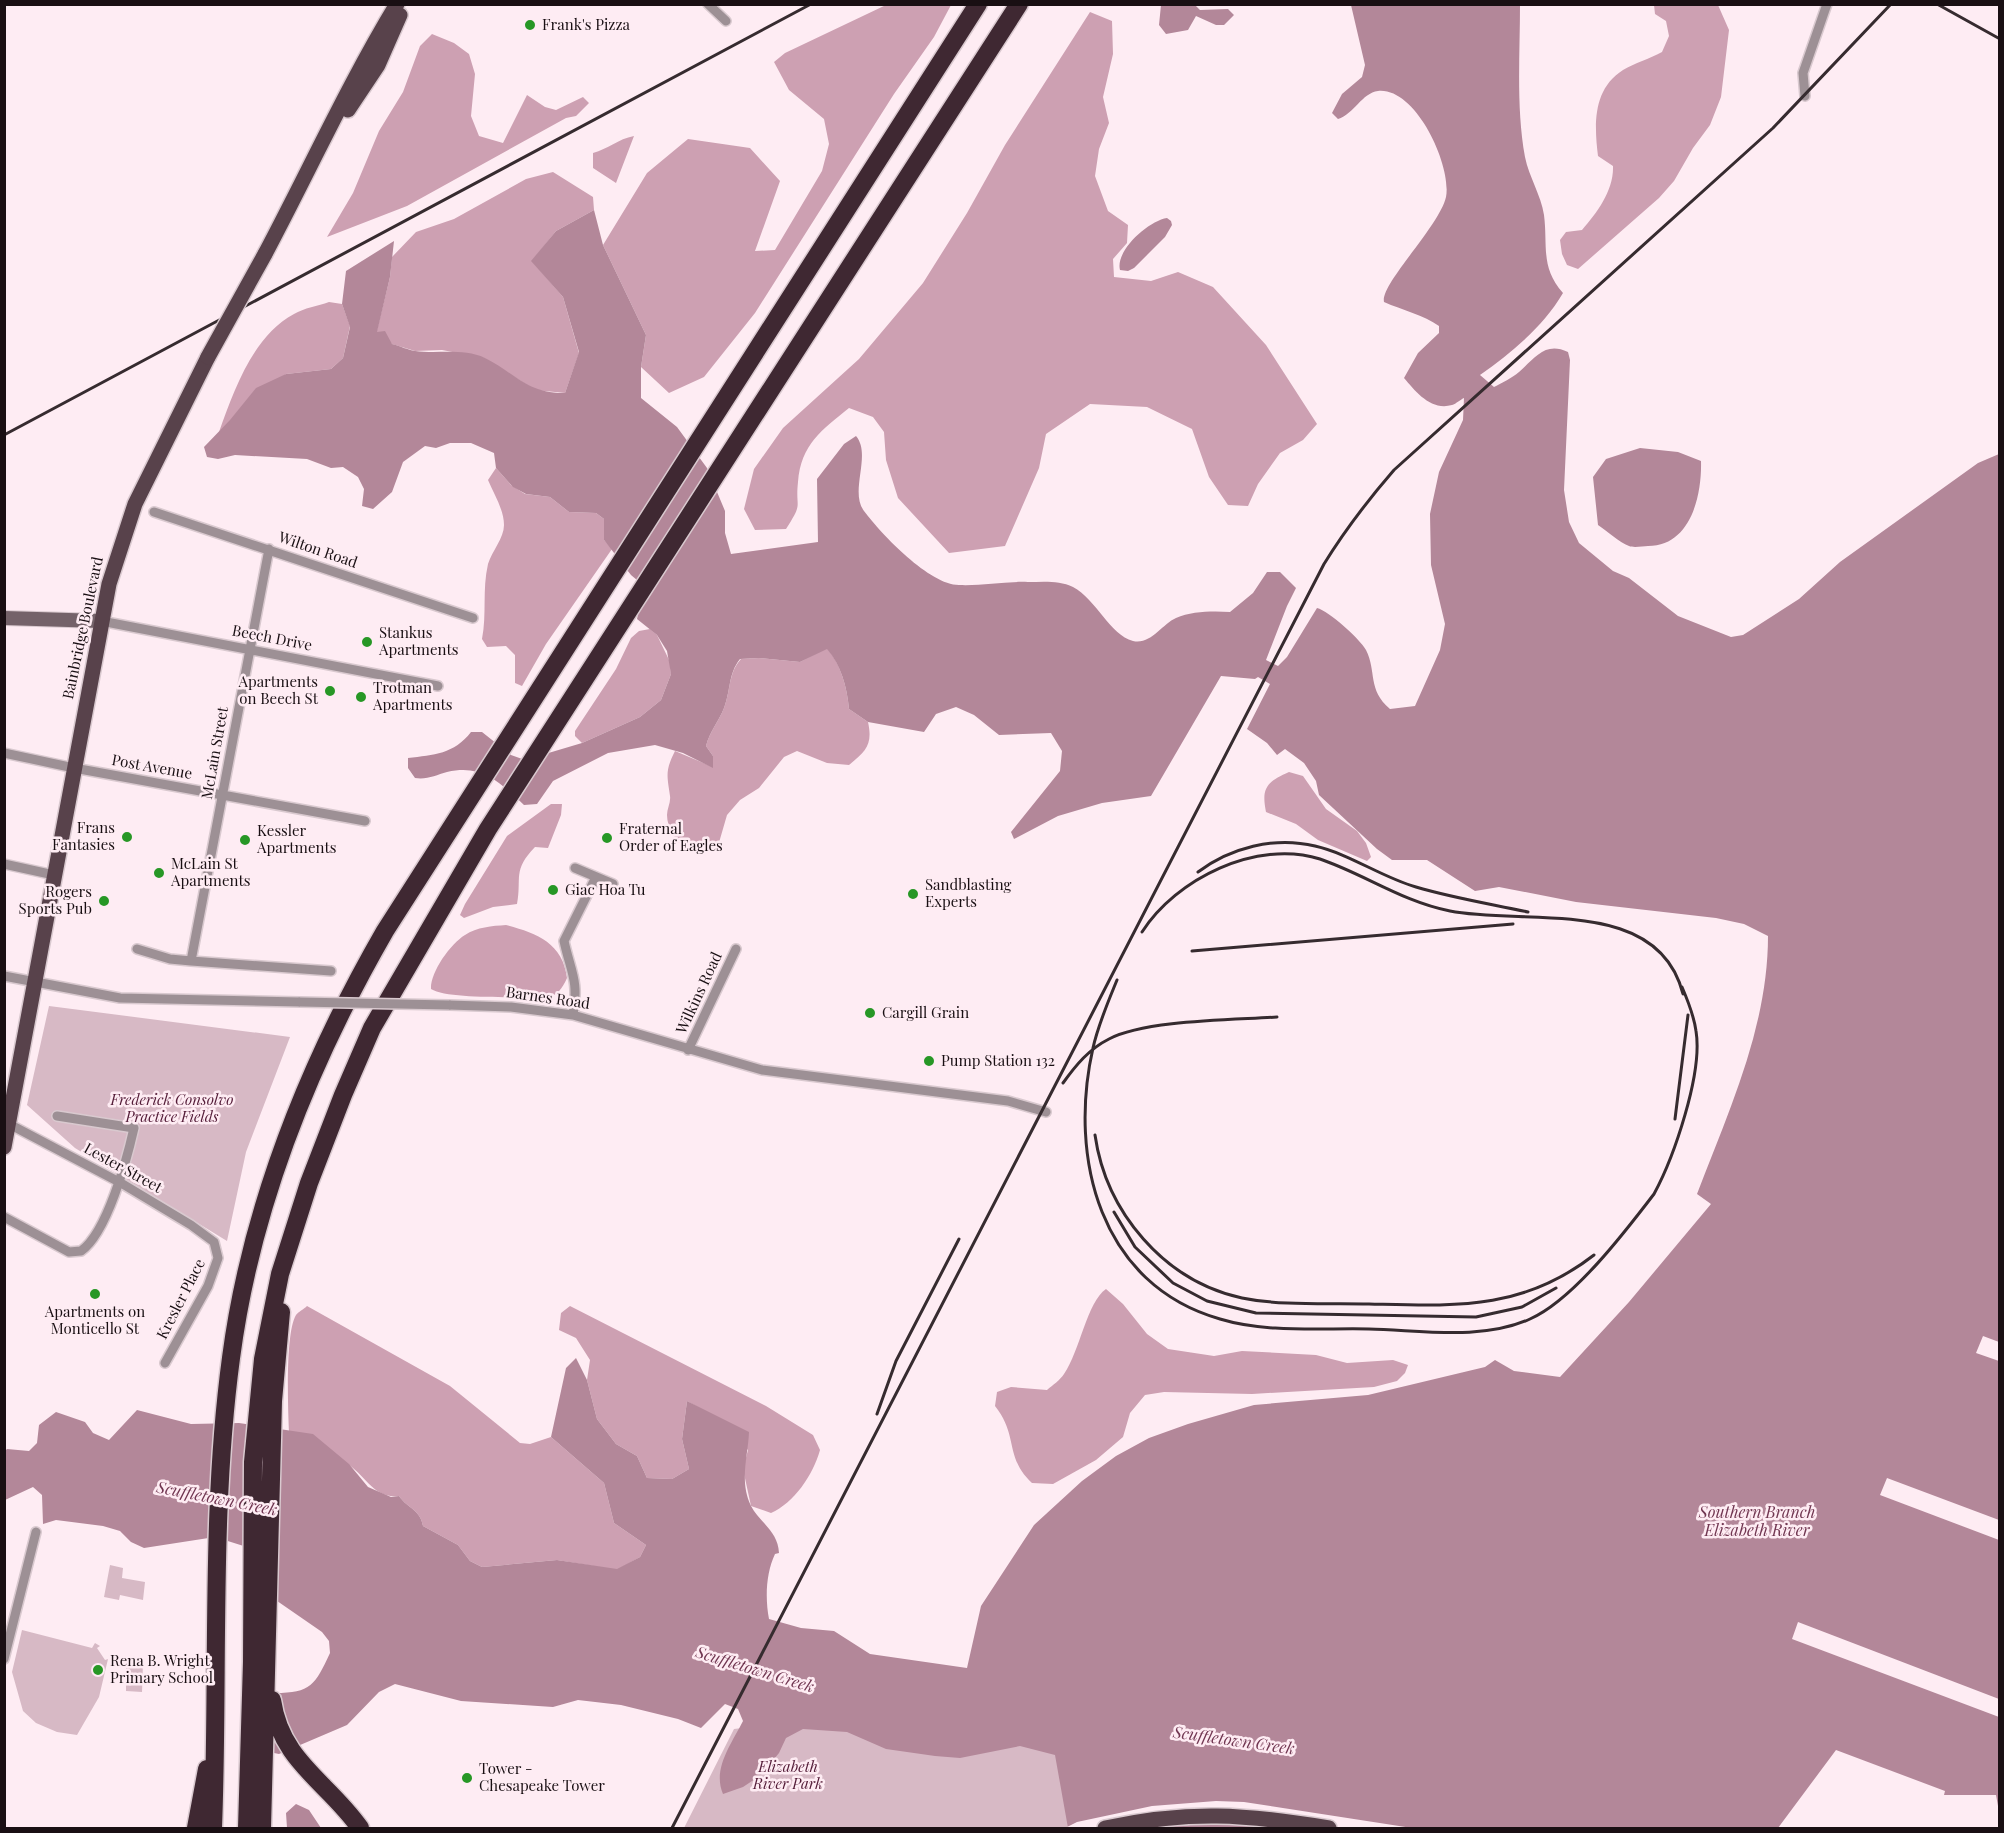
<svg xmlns="http://www.w3.org/2000/svg" width="2004" height="1833" viewBox="0 0 2004 1833" font-family="'Playfair Display',serif">
<style>
.green{fill:#d7b9c5}
.forest{fill:#cda0b2}
.water{fill:#b38799}
.pier{fill:#feecf3}
.lines{fill:none;stroke-linecap:round;stroke-linejoin:round}
.street-casing{stroke:#d9c9cf;stroke-width:12}
.secondary-casing{stroke:#d9c9cf;stroke-width:16}
.primary-casing{stroke:#d9c9cf;stroke-width:18}
.highway-casing{stroke:#d9c9cf;stroke-width:21}
.street{stroke:#9d9095;stroke-width:9}
.secondary{stroke:#746269;stroke-width:14}
.primary{stroke:#58424b;stroke-width:15}
.highway{stroke:#3f2832;stroke-width:18}
.rail{stroke:#362b2f;stroke-width:3}
.street-bridge-casing{stroke:#d9c9cf;stroke-width:12;stroke-linecap:butt}
.primary-bridge-casing{stroke:#d9c9cf;stroke-width:18;stroke-linecap:butt}
.street-bridge{stroke:#9d9095;stroke-width:9}
.primary-bridge{stroke:#58424b;stroke-width:15}
.poi-dot{fill:#279725;stroke:#feecf3;stroke-width:2}
.labels{text-anchor:middle;stroke-width:5;stroke-linejoin:round;paint-order:stroke}
.poi-label{font-size:15px;fill:#190f13;stroke:#feecf3;text-anchor:start}
.street-label{font-size:15px;fill:#190f13;stroke:#feecf3}
.park-label{font-size:15px;font-style:italic;fill:#531b37;stroke:#feecf3}
.water-label{font-size:16px;font-style:italic;fill:#713651;stroke:#feecf3}
</style>
<rect width="100%" height="100%" fill="#feecf3"/>
<path class="green" d="M49,1006L290,1037L246,1152L227,1241L75,1148L27,1105Z
M110,1565L123,1568L122,1578L145,1582L143,1600L120,1595L119,1600L104,1597Z
M22,1630L92,1648L95,1643L100,1646L97,1648L105,1660L108,1659L99,1697L77,1735L57,1732L36,1723L23,1711L12,1672Z
M126,1663H143L142,1692L126,1691Z
M796,1721L1019,1742L1060,1754L1079,1828H684L734,1729Z"/>
<path class="forest" d="M886,5H951L934,37L894,94L755,313L704,377L669,393L641,367L646,335L603,245L647,173L688,139L750,148L780,181L755,251L775,250L822,171L829,144L824,119L789,90L774,62L785,53Z
M1654,5H1718L1729,30L1721,97L1710,125L1693,148L1674,181L1659,198L1578,269L1567,265L1562,254L1560,240L1566,232L1582,230C1597,213 1614,190 1613,166L1598,156C1594,124 1593,89 1623,70C1635,63 1649,59 1662,52L1669,36L1666,21L1655,14Z
M1090,12L1112,21L1113,54L1103,97L1109,123L1099,149L1095,176L1108,211L1128,225L1127,243L1113,259L1114,277L1151,281L1178,272L1213,287L1266,345L1317,424L1303,440L1280,453L1258,484L1248,506L1228,505L1209,477L1192,429L1147,407L1090,404L1046,434L1039,468L1005,546L949,553L898,498L886,460L884,432L873,417L849,408C822,430 801,444 798,482C795,510 804,501 786,529L755,530L744,509L754,469L783,428L859,359L923,283L967,213L1005,145Z
M432,34L454,43L469,54L475,74L471,116L479,136L503,143L527,95L545,107L556,110L583,97L589,103L576,116L566,118L407,206L327,237L353,193L379,131L403,92L420,46Z
M634,136L616,183L593,168V153C608,149 618,139 634,136Z
M553,172L593,197L594,210L556,231L532,261L563,297L579,353L565,393L535,390L484,358L442,350L415,351L392,344L376,334L390,277L392,257L416,232L454,219L526,179Z
M329,302L342,304L350,326L343,358L331,369L286,374L219,432C234,390 253,336 294,314C304,308 318,306 329,302Z
M496,468L511,485L525,494L550,497L569,512L596,513L604,519V540L612,549L546,644L522,686L515,683V655L506,646L487,647L482,639C487,614 482,590 488,564C492,551 504,538 504,525C504,510 494,494 488,480Z
M650,629L657,635L670,662L671,674L661,700L640,717L582,743L575,736V731L616,669L631,638L639,631Z
M827,648C841,665 847,687 849,709L868,722C873,745 866,751 849,765L827,763L797,751L784,757L759,788L740,800L727,815L718,846L707,852L684,849C676,839 667,828 667,815C667,809 671,802 670,796C667,775 665,771 675,751L713,767V756L706,746C710,731 719,721 724,708C731,690 728,673 741,659L759,658L800,662Z
M1289,772L1303,776L1326,809L1357,831L1366,843L1371,857L1367,861L1318,840L1296,824L1266,812C1261,787 1267,782 1289,772Z
M551,804H562L561,815L548,848L535,847C512,871 522,877 517,904L493,907L464,918L460,915L465,904L507,836Z
M506,925C536,933 563,943 567,978C562,989 558,995 546,998C520,996 449,1000 431,989C430,973 450,944 465,935C477,927 492,926 506,925Z
M1106,1289L1123,1304L1147,1334L1168,1349L1214,1356L1242,1351L1316,1355L1347,1363L1393,1360L1408,1365L1405,1373L1397,1381L1374,1387L1252,1394L1164,1392L1145,1395L1130,1413L1123,1437L1096,1460L1053,1484L1032,1483C1004,1457 1019,1436 995,1406L997,1392L1011,1387L1047,1390C1053,1385 1060,1380 1064,1374C1080,1351 1087,1302 1106,1289Z
M307,1306L450,1386L520,1443L530,1444L551,1437L604,1483L614,1523L646,1545L640,1557L617,1570L557,1560L482,1567L470,1561L458,1545L423,1526C420,1509 408,1509 399,1496C373,1499 365,1474 346,1463C328,1452 308,1442 289,1432C288,1409 285,1333 296,1315C298,1312 304,1309 307,1306Z
M570,1306L766,1406L813,1435L820,1450C813,1475 794,1503 771,1513L751,1506L743,1469L748,1450L715,1417L687,1401L682,1439L689,1469L672,1479L647,1478L637,1456L616,1444L597,1419L587,1380L590,1360L576,1338L559,1330L561,1313Z"/>
<path class="water" d="M1161,5H1195L1200,10L1228,9L1234,15L1224,25H1216L1196,16L1188,30L1166,34L1159,25Z
M1351,5H1520C1520,54 1516,108 1525,157C1529,177 1541,195 1544,215C1548,246 1540,267 1563,293C1543,327 1512,352 1480,375L1494,387C1502,383 1512,378 1519,372C1535,358 1545,341 1568,352L1570,360L1564,490L1569,522L1579,543L1613,571L1629,578L1678,616L1731,637L1743,635L1799,599L1840,562L1978,463L1999,454L2000,1804L1998,1806L1996,1795H1944L1945,1791L1836,1750L1778,1828H1068L1055,1755L1020,1746L960,1758L935,1756L886,1749L847,1732L803,1729L786,1738L779,1753L761,1775L743,1787L723,1794C712,1769 732,1743 743,1721L738,1709L725,1704L701,1728L678,1719L621,1705L578,1700L553,1707L461,1701L395,1684L379,1692L347,1725L279,1754L254,1749L275,1693C311,1693 315,1685 330,1653L329,1641L322,1632L267,1594L250,1548L215,1537L144,1548L131,1542L120,1531L103,1526L56,1520L43,1524L42,1495L33,1487L5,1500L4,1452L7,1449L29,1451L37,1443L39,1425L56,1412L85,1422L93,1433L109,1440L137,1410L191,1424L239,1423L313,1434L349,1464L368,1487L391,1497L399,1496C408,1509 420,1509 423,1526L458,1545L470,1561L482,1567L557,1560L617,1569L640,1557L646,1545L614,1523L604,1483L551,1437L566,1368L576,1358L587,1380L597,1419L616,1444L637,1456L647,1478L672,1479L689,1469L682,1439L687,1401L749,1432C748,1457 739,1481 751,1506C760,1523 778,1531 779,1553L775,1554C766,1573 765,1598 769,1619L801,1628L834,1631L870,1654L967,1668L981,1606L1034,1525L1082,1481L1116,1456L1149,1438L1188,1424L1254,1405L1368,1395L1485,1367L1495,1360L1514,1371L1560,1377L1629,1302L1711,1204L1697,1194C1729,1110 1768,1027 1768,936L1744,924L1716,918L1576,902L1499,887L1475,891L1427,860H1392L1377,849L1319,795L1316,781L1304,763L1285,749L1277,755L1267,743L1247,729L1270,684L1258,677L1255,679L1221,676L1151,796L1102,803L1058,816L1014,839L1011,832L1060,771L1062,751L1051,733L999,735L974,715L956,707L936,714L924,732L868,722L849,709C847,687 841,665 827,649L800,662L759,658L740,659C728,674 731,690 724,708C719,721 710,731 706,746L713,756V768L683,753L655,745L608,753L553,781L537,804L524,805C499,782 483,764 447,772C436,775 427,780 415,778L408,768V758C434,755 454,754 471,732H482L511,755L525,760L582,743L640,717L661,700L671,674L667,651L657,635L637,619L644,586L631,575L604,540V519L596,513L569,512L550,497L526,494L513,487L496,468L494,453L471,443H450L436,448L425,446L403,462L392,492L373,509L362,506L364,489L358,477L343,467L331,468L307,459L235,455L218,459L207,457L204,447L230,420L256,388L286,374L331,369L343,358L350,327L342,304L346,271L394,241L390,277L377,332L385,331L392,344C400,346 408,350 415,351C437,354 464,348 485,358C515,373 528,394 565,393L579,352L563,297L531,261L556,231L594,210L603,245L646,335L641,367V398L677,427L707,468L725,511V533L731,554L818,542L817,479L844,444L856,436C872,455 849,491 864,511C882,535 930,585 959,585C982,586 1005,581 1028,582C1042,582 1059,580 1073,587C1096,599 1110,635 1133,641C1151,645 1162,624 1176,618C1192,611 1213,611 1230,612L1253,593L1267,572H1280L1296,588L1287,606L1266,660L1278,666L1287,657L1317,608C1329,611 1359,638 1366,650C1377,672 1367,689 1390,709L1415,706L1440,650L1445,624L1431,565L1430,514L1439,472L1463,420L1464,398C1461,399 1456,404 1452,405C1431,411 1416,392 1404,378L1418,353L1439,333V326C1424,315 1402,310 1384,302C1380,284 1439,227 1446,197C1452,166 1416,87 1378,91C1362,93 1354,114 1338,119L1332,113L1342,94L1362,77L1365,65Z
M1167,218L1171,221L1172,225L1165,237L1134,268L1128,271L1120,270C1115,251 1148,221 1167,218Z
M1640,448L1678,452L1701,461C1702,495 1691,546 1648,546C1643,546 1634,548 1629,546C1619,542 1607,531 1598,525L1593,477L1606,459Z
M296,1804L309,1810L321,1828H287L286,1813Z"/>
<path class="pier" d="M1983,1336L1999,1342V1361L1976,1353Z
M1887,1478L1999,1520V1540L1880,1495Z
M1798,1622L1999,1699V1717L1792,1639Z
M1216,1801L1244,1802L1412,1828H1277L1217,1823L1148,1828H1065L1077,1822L1152,1806Z"/>
<g class="lines">
<defs>
<path id="street" d="M708,4L726,21
M1805,96L1803,73L1827,4
M154,512L473,618
M101,621L438,686
M4,753L74,768L365,821
M4,864L54,875
M575,868L613,884
M137,949L170,959L191,961L331,971
M191,961L269,549
M4,976L120,998L300,1002
M449,1005L511,1007L573,1015L762,1070L1008,1101L1046,1112
M573,1015C579,980 571,973 564,941L596,877
M688,1050L736,949
M9,1124L121,1183L191,1225L214,1242L218,1258L208,1286L165,1363
M4,1217L69,1252L81,1251C107,1233 127,1159 134,1128L57,1116
M4,1659L36,1532"/>
<path id="secondary" d="M4,618L101,621"/>
<path id="primary" d="M348,110L378,65L400,15
M265,254C309,171 348,85 397,4
M4,1147L109,584L135,504L208,357
M1105,1828C1189,1810 1245,1814 1329,1828"/>
<path id="highway" d="M272,1700C281,1762 328,1782 360,1828
M196,1828L207,1769
M213,1828C219,1672 210,1514 231,1358C251,1206 309,1063 385,931L978,4
M247,1828L252,1662L253,1462L263,1359L280,1274L309,1183L343,1095L372,1028L488,829L1019,4
M262,1828L273,1401L281,1312"/>
</defs>
<use href="#street" class="street-casing"/>
<use href="#secondary" class="secondary-casing"/>
<use href="#primary" class="primary-casing"/>
<use href="#highway" class="highway-casing"/>
<use href="#street" class="street"/>
<use href="#secondary" class="secondary"/>
<use href="#primary" class="primary"/>
<use href="#highway" class="highway"/>
<path class="rail" d="M1937,4L2000,39
M4,435L811,4
M1198,872C1230,848 1274,836 1315,846C1350,854 1381,877 1416,887C1453,898 1491,904 1528,912
M1142,932C1176,879 1256,839 1320,859C1364,874 1403,902 1450,911C1525,926 1658,895 1683,994
M1192,951L1513,924
M1117,980C1108,1002 1098,1025 1093,1048C1068,1158 1100,1285 1220,1319C1266,1333 1320,1328 1369,1329C1420,1330 1482,1341 1530,1319C1573,1300 1625,1232 1654,1194C1674,1157 1703,1073 1696,1031C1694,1016 1688,1001 1682,987
M1063,1083C1076,1065 1089,1049 1109,1039C1145,1020 1233,1020 1277,1017
M1675,1119L1688,1015
M1095,1135C1106,1212 1164,1281 1242,1298C1282,1306 1327,1303 1369,1304C1455,1306 1522,1311 1594,1255
M1114,1212L1135,1247L1173,1283L1207,1301L1256,1313L1476,1317L1522,1307L1556,1288
M877,1414L896,1361L959,1239
M672,1828L1324,564C1345,530 1368,500 1394,470L1773,128L1891,4"/>
<defs>
<path id="street-bridge" d="M300,1002L449,1005"/>
<path id="primary-bridge" d="M208,357L265,254"/>
</defs>
<use href="#street-bridge" class="street-bridge-casing"/>
<use href="#primary-bridge" class="primary-bridge-casing"/>
<use href="#street-bridge" class="street-bridge"/>
<use href="#primary-bridge" class="primary-bridge"/>
</g>
<g class="poi-dot">
<circle cx="530" cy="25" r="6"/>
<circle cx="367" cy="642" r="6"/>
<circle cx="330" cy="691" r="6"/>
<circle cx="361" cy="697" r="6"/>
<circle cx="127" cy="837" r="6"/>
<circle cx="607" cy="838" r="6"/>
<circle cx="245" cy="840" r="6"/>
<circle cx="159" cy="873" r="6"/>
<circle cx="553" cy="890" r="6"/>
<circle cx="913" cy="894" r="6"/>
<circle cx="104" cy="901" r="6"/>
<circle cx="870" cy="1013" r="6"/>
<circle cx="929" cy="1061" r="6"/>
<circle cx="95" cy="1294" r="6"/>
<circle cx="98" cy="1670" r="6"/>
<circle cx="467" cy="1778" r="6"/>
</g>
<g class="labels">
<g class="poi-label">
<text x="542" y="30">Frank's Pizza</text>
<text x="379" y="638">Stankus<tspan x="379" dy="17">Apartments</tspan></text>
<text x="318" y="687" text-anchor="end">Apartments<tspan x="318" dy="17">on Beech St</tspan></text>
<text x="373" y="693">Trotman<tspan x="373" dy="17">Apartments</tspan></text>
<text x="115" y="833" text-anchor="end">Frans<tspan x="115" dy="17">Fantasies</tspan></text>
<text x="619" y="834">Fraternal<tspan x="619" dy="17">Order of Eagles</tspan></text>
<text x="257" y="836">Kessler<tspan x="257" dy="17">Apartments</tspan></text>
<text x="171" y="869">McLain St<tspan x="171" dy="17">Apartments</tspan></text>
<text x="925" y="890">Sandblasting<tspan x="925" dy="17">Experts</tspan></text>
<text x="565" y="895">Giac Hoa Tu</text>
<text x="92" y="897" text-anchor="end">Rogers<tspan x="92" dy="17">Sports Pub</tspan></text>
<text x="882" y="1018">Cargill Grain</text>
<text x="941" y="1066">Pump Station 132</text>
<text x="95" y="1317" text-anchor="middle">Apartments on<tspan x="95" dy="17">Monticello St</tspan></text>
<text x="110" y="1666">Rena B. Wright<tspan x="110" dy="17">Primary School</tspan></text>
<text x="479" y="1774">Tower -<tspan x="479" dy="17">Chesapeake Tower</tspan></text>
</g>
<g class="street-label">
<text transform="translate(318 550) rotate(19)" y="5">Wilton Road</text>
<text transform="translate(83 628) rotate(-78)" y="5">Bainbridge Boulevard</text>
<text transform="translate(272 638) rotate(11)" y="5">Beech Drive</text>
<text transform="translate(215 753) rotate(-80)" y="5">McLain Street</text>
<text transform="translate(152 767) rotate(10)" y="5">Post Avenue</text>
<text transform="translate(699 993) rotate(-65)" y="5">Wilkins Road</text>
<text transform="translate(548 998) rotate(8)" y="5">Barnes Road</text>
<text transform="translate(123 1168) rotate(29)" y="5">Lester Street</text>
<text transform="translate(181 1299) rotate(-63)" y="5">Kresler Place</text>
</g>
<g class="park-label">
<text x="172" y="1105">Frederick Consolvo<tspan x="172" dy="17">Practice Fields</tspan></text>
<text x="788" y="1772">Elizabeth<tspan x="788" dy="17">River Park</tspan></text>
</g>
<g class="water-label">
<text transform="translate(217 1498) rotate(11)" y="6">Scuffletown Creek</text>
<text x="1757" y="1518">Southern Branch<tspan x="1757" dy="18">Elizabeth River</tspan></text>
<text transform="translate(755 1669) rotate(17)" y="6">Scuffletown Creek</text>
<text transform="translate(1234 1740) rotate(8)" y="6">Scuffletown Creek</text>
</g>
</g>
<rect width="2004" height="1833" fill="none" stroke="#190f13" stroke-width="12"/>
</svg>
